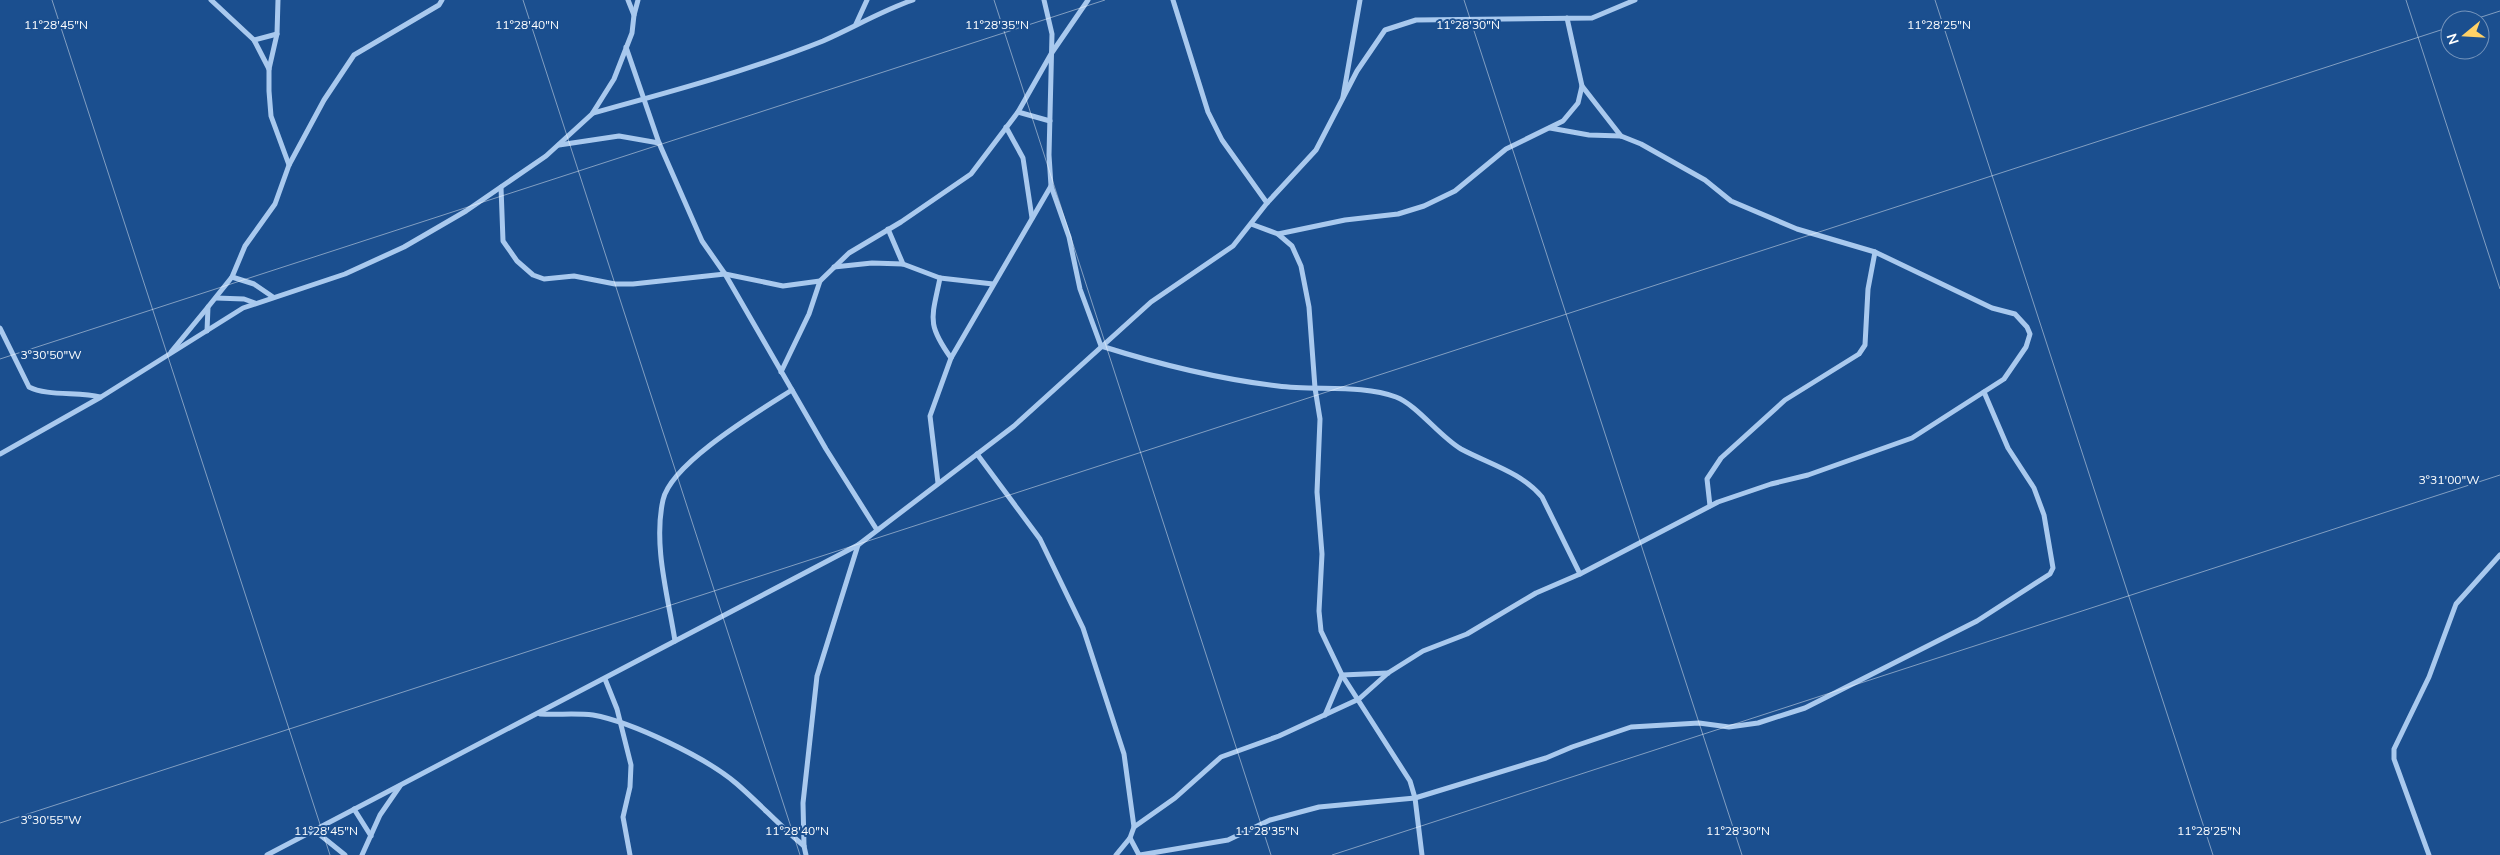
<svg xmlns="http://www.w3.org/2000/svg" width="2500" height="855" font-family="Mulish,sans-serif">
	<rect width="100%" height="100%" fill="#1b4f8f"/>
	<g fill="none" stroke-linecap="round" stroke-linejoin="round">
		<g stroke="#a9c9ee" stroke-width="5">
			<path d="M211 0 254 40 269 69"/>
			<path d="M278 0 277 34 269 69V91L271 116 289 165"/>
			<path d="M1044 0 1052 34 1049 155 1051 186 1069 237 1080 289 1101 346C1158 364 1218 379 1278 386 1315 391 1362 384 1396 397 1417 405 1439 436 1461 449 1489 464 1521 472 1542 497L1580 574"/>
			<path d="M1173 0 1208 112 1222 140 1267 203"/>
			<path d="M634 15 638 0"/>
			<path d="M856 24 867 0"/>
			<path d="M254 40 277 34"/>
			<path d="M626 47 659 143 702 241 725 274 826 449 877 530"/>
			<path d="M1582 86 1621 136"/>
			<path d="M1343 97 1360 0"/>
			<path d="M1018 112 1050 121"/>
			<path d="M593 113C670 92 748 71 823 41 853 28 881 11 913 0"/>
			<path d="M1006 127 1023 158 1032 218"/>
			<path d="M559 145 619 136 659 143"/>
			<path d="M501 187 503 241 517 261 533 275 544 279 574 276 615 284H633L725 274 783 286 820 281"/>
			<path d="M1251 224 1278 234 1292 246 1301 266 1309 307 1315 388 1320 419 1317 492 1322 554 1319 611 1321 631 1342 675 1410 781 1415 798 1422 855"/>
			<path d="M888 229 903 264"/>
			<path d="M1278 234 1345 220 1398 214 1424 206 1455 191 1506 149 1563 121 1578 103 1582 86 1567 18"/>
			<path d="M834 267 872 263 903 264 940 278 993 284"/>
			<path d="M232 277 254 284 273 297"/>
			<path d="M940 278C932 318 926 323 951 358"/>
			<path d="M216 298 244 299 255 303"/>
			<path d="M0 328 29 387C46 396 79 392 100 397"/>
			<path d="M207 331 208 307 232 277 245 246 275 204 289 165 324 100 354 55 439 5 442 0"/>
			<path d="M171 352 208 307"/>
			<path d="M781 372 809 314 820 281 849 253 901 222 971 174 1018 112 1051 54 1088 0"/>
			<path d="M0 454 101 397 243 308 345 274 404 247 466 211 546 156 592 114 614 79 632 33 634 15 628 0"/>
			<path d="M977 454 1040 539 1083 628 1124 754 1134 827 1130 838 1116 855"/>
			<path d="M938 483 930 416 951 358 1051 186"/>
			<path d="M1710 506 1707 479 1721 458 1785 400 1859 354 1865 345 1868 289 1875 252"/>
			<path d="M675 641C668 596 653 545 663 500 671 463 759 411 792 390"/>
			<path d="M605 679 617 709 631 765 630 787 623 817 630 855"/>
			<path d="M540 714C557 715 576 713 593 715 632 722 707 758 737 784 760 804 780 826 804 846"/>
			<path d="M1325 715 1342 675 1388 673"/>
			<path d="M354 809 371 836"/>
			<path d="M1134 827 1175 798 1221 757 1279 736 1359 699 1388 673 1423 651 1467 634 1536 593 1580 574 1718 502 1771 484 1808 475 1912 438 2004 379 2026 347 2030 334 2027 327 2015 314 1992 308 1875 252 1797 229 1731 201 1705 180 1641 144 1621 136 1589 135 1550 128"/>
			<path d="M314 830 345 855"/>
			<path d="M1130 838 1139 855"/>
			<path d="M267 855 858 545 1014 426 1151 302 1233 246 1267 203 1316 150 1357 71 1385 30 1416 20 1592 18 1635 0"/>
			<path d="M362 855 380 815 400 786"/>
			<path d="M806 855 804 846 803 803 817 676 858 545"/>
			<path d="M1140 855 1228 840 1270 820 1319 807 1415 798 1546 758 1572 747 1631 727 1699 723 1729 727 1758 723 1805 708 1977 621 2050 574 2053 568 2044 515 2034 488 2008 448 1984 392"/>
			<path d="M2429 855 2394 759V749L2429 677 2456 604 2500 555"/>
		</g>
	</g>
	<path fill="none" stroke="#fff" stroke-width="1" stroke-opacity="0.45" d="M52 0 330 855M523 0 800 855M994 0 1271 855M1464 0 1742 855M1935 0 2213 855M2406 0 2500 289M2472 20 2500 11M0 359 1105 0M0 823 2450 27M1332 855 2500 475"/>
	<g font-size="12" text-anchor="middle" fill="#fff" stroke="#1b4f8f" stroke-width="4" stroke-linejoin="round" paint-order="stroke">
		<text x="56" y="29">11°28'45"N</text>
		<text x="527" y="29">11°28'40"N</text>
		<text x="997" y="29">11°28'35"N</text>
		<text x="1468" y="29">11°28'30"N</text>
		<text x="1939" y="29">11°28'25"N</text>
		<text x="51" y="359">3°30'50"W</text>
		<text x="2449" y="484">3°31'00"W</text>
		<text x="51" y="824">3°30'55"W</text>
		<text x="326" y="835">11°28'45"N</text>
		<text x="797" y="835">11°28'40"N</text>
		<text x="1267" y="835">11°28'35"N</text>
		<text x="1738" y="835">11°28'30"N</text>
		<text x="2209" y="835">11°28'25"N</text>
	</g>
	<g transform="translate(2465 35) rotate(252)"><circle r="24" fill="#1b4f8f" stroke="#7695bc"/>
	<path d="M0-4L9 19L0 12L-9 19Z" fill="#ffd166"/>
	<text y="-8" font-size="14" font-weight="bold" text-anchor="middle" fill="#ffffff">N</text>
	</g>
</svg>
